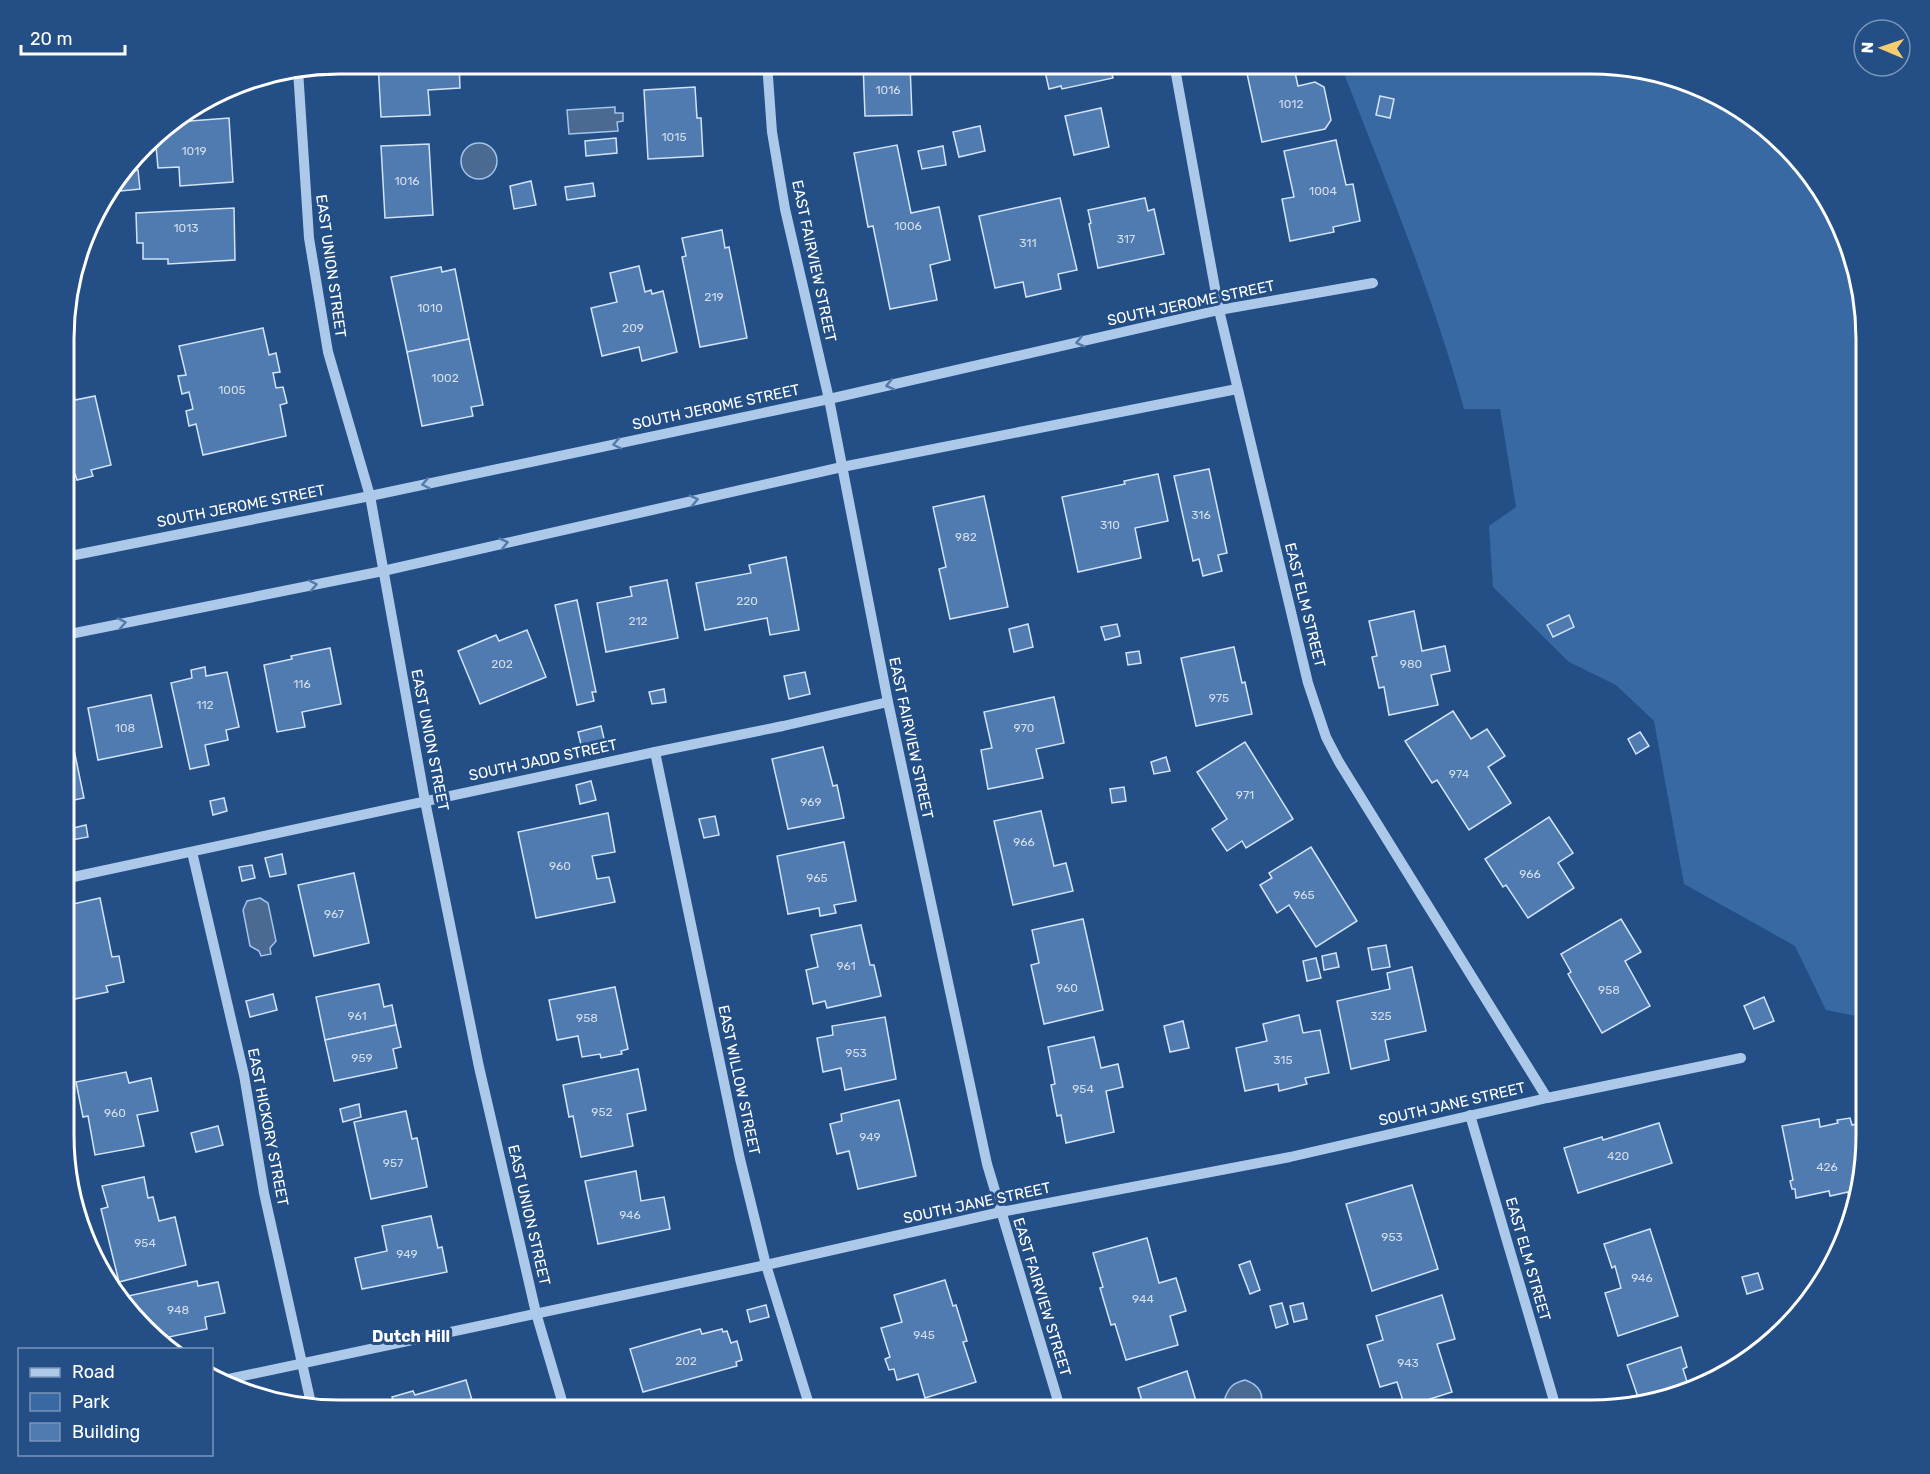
<svg xmlns="http://www.w3.org/2000/svg" width="1930" height="1474" font-family="Rubik,sans-serif">
	<rect width="100%" height="100%" fill="#234f86"/>
	<path fill="#3869a2" d="M1340 63 1609 64 1696 84 1773 131 1839 217 1867 339 1866 1018 1826 1010 1795 946 1684 884 1654 721 1616 685 1569 662 1493 587 1489 526 1516 507 1500 409H1464C1432 291 1384 177 1340 63Z"/>
	<g fill="#4b6a91" stroke="#a2c4ea" stroke-width="1.5">
		<path d="M615 107V113H623V121L617 122 618 131 569 134 567 110Z"/>
		<circle cx="479" cy="161" r="18"/>
		<path d="M260 898 268 903 276 941 270 948 271 954 261 956 259 951 250 946 243 910 247 901Z"/>
		<path d="M1245 1380C1260 1385 1265 1395 1260 1410L1230 1411 1225 1398C1229 1387 1233 1383 1245 1380Z"/>
	</g>
	<g fill="#507bb0" stroke="#d2e3f7" stroke-width="1.5">
		<path d="M378 63H459L460 88 428 90 430 115 381 117Z"/>
		<path d="M863 63H929L910 65 912 115 865 116Z"/>
		<path d="M1045 63H1109L1113 78 1062 89 1061 86 1049 89 1044 67H1045Z"/>
		<path d="M1270 63H1293L1298 86 1315 82 1324 87 1331 120 1325 129 1262 142 1246 69Z"/>
		<path d="M695 87 697 118H701L703 156 648 159 644 90Z"/>
		<path d="M1380 96 1394 99 1390 118 1376 115Z"/>
		<path d="M1101 108 1109 147 1074 155 1065 116Z"/>
		<path d="M229 118 233 182 180 186 179 167 158 168 155 134 173 133 172 128 177 127V122Z"/>
		<path d="M980 126 985 151 959 157 953 132Z"/>
		<path d="M616 138 617 153 586 156 585 141Z"/>
		<path d="M1336 140 1346 185 1353 184 1360 221 1333 227 1334 232 1290 241 1282 199 1294 197 1284 151Z"/>
		<path d="M429 144 433 215 385 218 381 146Z"/>
		<path d="M897 145 911 213 939 207 950 260 930 265 937 300 890 309 873 226 868 227 854 153Z"/>
		<path d="M943 146 946 165 922 169 918 151Z"/>
		<path d="M125 170H138L140 189 121 191 120 177Z"/>
		<path d="M531 181 536 205 514 209 510 186Z"/>
		<path d="M593 183 595 196 567 200 565 187Z"/>
		<path d="M1060 198 1077 270 1058 274 1061 289 1026 297 1023 282 995 288 979 216Z"/>
		<path d="M1145 198 1148 211 1154 209 1164 254 1098 268 1089 224 1091 223 1088 210Z"/>
		<path d="M234 208 235 260 168 264V259H143V243H137L136 213Z"/>
		<path d="M722 230 725 248 729 247 747 338 700 347 682 257 686 256 682 238Z"/>
		<path d="M639 266 645 292 651 290 652 294 663 291 677 352 642 361 639 347 602 356 591 308 617 302 610 273Z"/>
		<path d="M441 267 442 272 455 269 469 339 407 352 391 277Z"/>
		<path d="M263 328 269 355 276 353 280 372 273 373 276 388 283 387 287 403 280 405 286 436 203 455 196 424 189 426 186 411 193 409 189 392 182 394 178 376 186 375 179 346Z"/>
		<path d="M469 339 483 405 471 407 473 416 422 426 407 352Z"/>
		<path d="M74 394 75 400 95 396 111 465 91 470 93 476 77 480 75 474 65 476V396Z"/>
		<path d="M1209 469 1227 553 1218 555 1222 571 1203 576 1199 559 1193 561 1174 476Z"/>
		<path d="M1158 474 1168 521 1135 528 1141 558 1078 572 1062 497 1125 484 1124 481Z"/>
		<path d="M984 496 1008 607 950 619 939 569 946 567 933 507Z"/>
		<path d="M786 557 799 630 770 635 767 618 705 630 696 583 751 573 749 565Z"/>
		<path d="M667 580 678 638 606 652 597 603 632 596 630 587Z"/>
		<path d="M577 600 596 692H592L594 701 577 705 555 605Z"/>
		<path d="M1414 611 1422 651 1445 646 1450 671 1431 675 1438 705 1389 715 1384 687 1379 688 1372 657 1377 656 1369 621Z"/>
		<path d="M1569 615 1574 627 1553 637 1547 625Z"/>
		<path d="M1028 624 1033 647 1014 652 1009 629Z"/>
		<path d="M1117 624 1120 636 1105 640 1101 627Z"/>
		<path d="M527 630 546 677 480 704 458 651 496 635 499 641Z"/>
		<path d="M1234 647 1242 683 1245 682 1252 714 1196 726 1181 658Z"/>
		<path d="M330 648 341 704 302 712 305 727 277 732 264 665 292 659 291 656Z"/>
		<path d="M1139 651 1141 663 1128 665 1126 653Z"/>
		<path d="M205 667 206 676 227 672 239 727 226 730 228 740 205 745 209 765 190 769 171 683 192 678 191 670Z"/>
		<path d="M805 672 810 694 789 699 784 676Z"/>
		<path d="M664 689 666 702 652 704 649 692Z"/>
		<path d="M151 695 162 747 98 760 88 708Z"/>
		<path d="M1054 697 1064 743 1036 749 1043 778 988 789 981 750 992 748 984 712Z"/>
		<path d="M1453 711 1471 739 1487 729 1505 756 1488 767 1511 803 1469 830 1437 780 1432 783 1405 741Z"/>
		<path d="M65 716H67L84 798 64 802Z"/>
		<path d="M601 726 605 743 582 749 578 732Z"/>
		<path d="M1640 732 1649 746 1636 754 1628 739Z"/>
		<path d="M1245 742 1293 819 1246 848 1242 841 1227 851 1212 829 1227 819 1197 772Z"/>
		<path d="M823 747 833 786 837 785 844 818 788 829 772 759Z"/>
		<path d="M1166 757 1170 771 1154 774 1151 762Z"/>
		<path d="M591 781 596 800 580 804 576 785Z"/>
		<path d="M1124 787 1126 801 1112 803 1110 789Z"/>
		<path d="M224 798 227 811 213 815 210 801Z"/>
		<path d="M1041 811 1054 866 1066 863 1073 891 1013 905 994 821Z"/>
		<path d="M608 813 615 852 592 856 597 879 609 877 615 902 536 918 518 832Z"/>
		<path d="M715 816 719 835 704 838 699 819Z"/>
		<path d="M1549 817 1573 853 1558 863 1574 888 1528 918 1506 885 1503 887 1485 859Z"/>
		<path d="M86 825 88 837 72 840 69 829Z"/>
		<path d="M844 842 856 901 834 905 836 913 820 916 819 908 788 914 777 856Z"/>
		<path d="M1311 847 1357 921 1316 947 1289 905 1277 913 1260 885 1272 878 1269 873Z"/>
		<path d="M282 854 286 874 270 877 265 858Z"/>
		<path d="M252 865 255 878 242 881 239 867Z"/>
		<path d="M354 873 369 943 314 956 298 885Z"/>
		<path d="M100 898 112 957 119 956 124 982 106 986 108 992 70 1000 64 970V966H66L64 955V906Z"/>
		<path d="M1083 919 1103 1010 1044 1024 1031 965 1039 963 1032 930Z"/>
		<path d="M1621 919 1641 952 1625 961 1650 1006 1602 1033 1568 974 1571 972 1561 954Z"/>
		<path d="M861 925 870 965H874L881 996 827 1008 825 1001 813 1004 806 970 818 967 811 935Z"/>
		<path d="M1386 945 1390 967 1372 970 1368 948Z"/>
		<path d="M1336 953 1339 967 1324 970 1322 956Z"/>
		<path d="M1316 958 1321 978 1307 981 1303 961Z"/>
		<path d="M1412 967 1426 1031 1385 1040 1389 1060 1351 1069 1337 1001 1390 989 1387 973Z"/>
		<path d="M379 984 384 1007 392 1005 396 1025 325 1040 316 997Z"/>
		<path d="M615 987 628 1049 621 1051 622 1054 601 1058 600 1054 582 1057 578 1036 557 1040 549 1000Z"/>
		<path d="M273 994 277 1010 250 1017 246 1001Z"/>
		<path d="M1764 997 1774 1021 1754 1029 1744 1006Z"/>
		<path d="M1299 1015 1303 1033 1320 1030 1329 1073 1305 1078 1307 1084 1279 1091 1278 1084 1245 1091 1236 1048 1267 1041 1263 1024Z"/>
		<path d="M885 1017 896 1079 845 1090 841 1068 823 1072 817 1038 833 1035 832 1026Z"/>
		<path d="M1183 1021 1189 1048 1170 1052 1164 1026Z"/>
		<path d="M396 1025 401 1047 393 1049 397 1068 334 1081 325 1040Z"/>
		<path d="M1094 1037 1101 1068 1118 1064 1123 1087 1106 1091 1114 1132 1066 1143 1061 1115 1057 1116 1051 1085 1055 1084 1048 1047Z"/>
		<path d="M638 1069 646 1110 627 1114 633 1146 581 1157 573 1116 569 1117 563 1085Z"/>
		<path d="M126 1072 129 1083 151 1078 158 1111 137 1115 144 1146 95 1155 88 1116 83 1117 76 1082Z"/>
		<path d="M899 1100 916 1176 858 1189 849 1151 837 1154 830 1124 842 1121 841 1114Z"/>
		<path d="M359 1104 361 1117 343 1122 340 1109Z"/>
		<path d="M406 1111 412 1139 417 1138 427 1187 371 1199 354 1122Z"/>
		<path d="M1850 1118 1852 1125 1866 1122V1153L1854 1208 1851 1209 1848 1192 1830 1196 1829 1191 1796 1198 1795 1189H1792L1790 1181 1793 1180 1782 1126 1819 1119 1820 1127 1838 1123 1837 1120Z"/>
		<path d="M1659 1123 1672 1163 1578 1193 1564 1148 1602 1137 1603 1140Z"/>
		<path d="M218 1126 223 1145 196 1152 191 1133Z"/>
		<path d="M636 1171 641 1201 664 1197 670 1229 598 1244 585 1181Z"/>
		<path d="M144 1177 148 1198 153 1197 159 1221 175 1217 186 1265 119 1282 101 1209 108 1207 102 1186Z"/>
		<path d="M1412 1185 1438 1269 1372 1291 1346 1204Z"/>
		<path d="M431 1216 438 1248 442 1247 447 1272 362 1289 355 1258 387 1251 382 1226Z"/>
		<path d="M1650 1229 1678 1316 1618 1336 1605 1293 1621 1288 1615 1266 1612 1268 1604 1244Z"/>
		<path d="M1147 1238 1159 1283 1176 1278 1186 1311 1170 1316 1178 1345 1126 1360 1115 1324 1111 1325 1100 1288 1103 1287 1093 1253Z"/>
		<path d="M1250 1261 1260 1290 1250 1294 1239 1265Z"/>
		<path d="M1758 1273 1763 1289 1747 1294 1742 1277Z"/>
		<path d="M945 1280 953 1306 956 1305 967 1341 963 1342 976 1382 925 1398 918 1374 897 1380 894 1369 889 1370 885 1359 890 1357 881 1328 902 1322 894 1295Z"/>
		<path d="M197 1281 198 1286 218 1282 225 1313 205 1317 207 1329 155 1340 130 1308 128 1296Z"/>
		<path d="M1442 1295 1455 1339 1437 1344 1452 1392 1405 1407 1397 1382 1380 1387 1367 1345 1383 1340 1376 1316Z"/>
		<path d="M1282 1303 1288 1324 1276 1328 1270 1306Z"/>
		<path d="M1303 1303 1307 1319 1294 1322 1290 1306Z"/>
		<path d="M766 1305 769 1317 750 1322 747 1310Z"/>
		<path d="M700 1329 702 1334 722 1329 723 1332 727 1331 731 1343 737 1341 742 1360 736 1362 737 1366 643 1392 630 1349Z"/>
		<path d="M1681 1347 1687 1367 1683 1369 1689 1388 1639 1400 1627 1365Z"/>
		<path d="M1187 1371 1199 1411H1145L1138 1388Z"/>
		<path d="M466 1380 475 1410H396L392 1397 413 1391 415 1395Z"/>
	</g>
	<g fill="none" stroke-linecap="round" stroke-linejoin="round">
		<g stroke="#adc9e9" stroke-width="10">
			<path d="M767 63 772 132 785 209 829 399 888 702 987 1164 1061 1411"/>
			<path d="M1174 63 1219 310 1308 683 1326 737 1339 762 1547 1098"/>
			<path d="M298 70 309 238 328 352 370 496 425 801 479 1067 536 1313 565 1411"/>
			<path d="M65 557 370 496 829 399 1219 310 1373 283"/>
			<path d="M65 635 383 571 842 467 1237 389"/>
			<path d="M655 752 740 1159 766 1265 811 1411"/>
			<path d="M192 852 244 1075 264 1193 312 1408"/>
			<path d="M64 879 655 752 783 726 888 702"/>
			<path d="M1470 1115 1557 1411"/>
			<path d="M219 1381 766 1265 1001 1212 1290 1157 1547 1098 1741 1058"/>
		</g>
	</g>
	<defs><path id="oneway-chevron" d="M-2-3.5L2.5 0L-2 3.5" fill="none" stroke-width="1.6" stroke-linecap="round" stroke-linejoin="round" transform="scale(1.5)"/></defs>
	<g stroke="#537aa9">
		<use href="#oneway-chevron" transform="translate(1080 342) rotate(167)"/>
		<use href="#oneway-chevron" transform="translate(890 385) rotate(167)"/>
		<use href="#oneway-chevron" transform="translate(617 444) rotate(168)"/>
		<use href="#oneway-chevron" transform="translate(426 484) rotate(168)"/>
		<use href="#oneway-chevron" transform="translate(694 500) rotate(-13)"/>
		<use href="#oneway-chevron" transform="translate(504 543) rotate(-13)"/>
		<use href="#oneway-chevron" transform="translate(313 585) rotate(-11)"/>
		<use href="#oneway-chevron" transform="translate(122 623) rotate(-11)"/>
	</g>
	<g text-anchor="middle" dominant-baseline="central" stroke-width="6" stroke-linejoin="round" paint-order="stroke">
		<g font-size="12" fill="#d3deeb">
			<text x="888" y="90">1016</text>
			<text x="1291" y="104">1012</text>
			<text x="674" y="137">1015</text>
			<text x="194" y="151">1019</text>
			<text x="407" y="181">1016</text>
			<text x="1323" y="191">1004</text>
			<text x="908" y="226">1006</text>
			<text x="186" y="228">1013</text>
			<text x="1126" y="239">317</text>
			<text x="1028" y="243">311</text>
			<text x="714" y="297">219</text>
			<text x="430" y="308">1010</text>
			<text x="633" y="328">209</text>
			<text x="445" y="378">1002</text>
			<text x="232" y="390">1005</text>
			<text x="1201" y="515">316</text>
			<text x="1110" y="525">310</text>
			<text x="966" y="537">982</text>
			<text x="747" y="601">220</text>
			<text x="638" y="621">212</text>
			<text x="502" y="664">202</text>
			<text x="1411" y="664">980</text>
			<text x="302" y="684">116</text>
			<text x="1219" y="698">975</text>
			<text x="205" y="705">112</text>
			<text x="125" y="728">108</text>
			<text x="1024" y="728">970</text>
			<text x="1459" y="774">974</text>
			<text x="1245" y="795">971</text>
			<text x="811" y="802">969</text>
			<text x="1024" y="842">966</text>
			<text x="560" y="866">960</text>
			<text x="1530" y="874">966</text>
			<text x="817" y="878">965</text>
			<text x="1304" y="895">965</text>
			<text x="334" y="914">967</text>
			<text x="846" y="966">961</text>
			<text x="1067" y="988">960</text>
			<text x="1609" y="990">958</text>
			<text x="357" y="1016">961</text>
			<text x="1381" y="1016">325</text>
			<text x="587" y="1018">958</text>
			<text x="856" y="1053">953</text>
			<text x="362" y="1058">959</text>
			<text x="1283" y="1060">315</text>
			<text x="1083" y="1089">954</text>
			<text x="602" y="1112">952</text>
			<text x="115" y="1113">960</text>
			<text x="870" y="1137">949</text>
			<text x="1618" y="1156">420</text>
			<text x="393" y="1163">957</text>
			<text x="1827" y="1167">426</text>
			<text x="630" y="1215">946</text>
			<text x="1392" y="1237">953</text>
			<text x="145" y="1243">954</text>
			<text x="407" y="1254">949</text>
			<text x="1642" y="1278">946</text>
			<text x="1143" y="1299">944</text>
			<text x="178" y="1310">948</text>
			<text x="924" y="1335">945</text>
			<text x="686" y="1361">202</text>
			<text x="1408" y="1363">943</text>
		</g>
		<g font-size="15" fill="#fff" stroke="#234f86">
			<text transform="translate(814 261) rotate(78)">EAST FAIRVIEW STREET</text>
			<text transform="translate(331 266) rotate(82)">EAST UNION STREET</text>
			<text transform="translate(1191 303) rotate(-12)">SOUTH JEROME STREET</text>
			<text transform="translate(716 407) rotate(-12)">SOUTH JEROME STREET</text>
			<text transform="translate(241 506) rotate(-11)">SOUTH JEROME STREET</text>
			<text transform="translate(1305 605) rotate(76)">EAST ELM STREET</text>
			<text transform="translate(911 738) rotate(78)">EAST FAIRVIEW STREET</text>
			<text transform="translate(430 740) rotate(79)">EAST UNION STREET</text>
			<text transform="translate(543 760) rotate(-12)">SOUTH JADD STREET</text>
			<text transform="translate(739 1080) rotate(78)">EAST WILLOW STREET</text>
			<text transform="translate(1452 1104) rotate(-13)">SOUTH JANE STREET</text>
			<text transform="translate(268 1127) rotate(79)">EAST HICKORY STREET</text>
			<text transform="translate(977 1203) rotate(-12)">SOUTH JANE STREET</text>
			<text transform="translate(529 1215) rotate(77)">EAST UNION STREET</text>
			<text transform="translate(1528 1259) rotate(74)">EAST ELM STREET</text>
			<text transform="translate(1042 1297) rotate(73)">EAST FAIRVIEW STREET</text>
		</g>
		<g font-size="16" font-weight="bold" fill="#fff" stroke="#234f86">
			<text x="411" y="1336">Dutch Hill</text>
		</g>
	</g>
	<path d="M0 0H1930V1474H0ZM339 74H1591A265 265 0 0 1 1856 339V1135A265 265 0 0 1 1591 1400H339A265 265 0 0 1 74 1135V339A265 265 0 0 1 339 74Z" fill="#234f86" fill-rule="evenodd"/>
	<path fill="none" stroke="#fff" stroke-width="3" d="M339 74H1591A265 265 0 0 1 1856 339V1135A265 265 0 0 1 1591 1400H339A265 265 0 0 1 74 1135V339A265 265 0 0 1 339 74Z"/>
	<rect x="18" y="1348" width="195" height="108" fill="#234f86" stroke="#7b95b6" stroke-width="1.5"/>
	<rect x="30" y="1368" width="30" height="9" fill="#adc9e9" stroke="#7b95b6" stroke-width="1.5"/>
	<text x="72" y="1378" font-size="18" fill="#ffffff">Road</text>
	<rect x="30" y="1393" width="30" height="18" fill="#3869a2" stroke="#7b95b6" stroke-width="1.5"/>
	<text x="72" y="1408" font-size="18" fill="#ffffff">Park</text>
	<rect x="30" y="1423" width="30" height="18" fill="#507bb0" stroke="#7b95b6" stroke-width="1.5"/>
	<text x="72" y="1438" font-size="18" fill="#ffffff">Building</text>
	<g transform="translate(1882 48) rotate(272)"><circle r="28" fill="#234f86" stroke="#7b95b6" stroke-width="1.5"/>
	<path d="M0-4.5L10 22L0 15L-10 22Z" fill="#f4cd71"/>
	<text y="-9" font-size="16" font-weight="bold" text-anchor="middle" fill="#ffffff">N</text>
	</g>
	<path d="M21 45v9h104v-9" fill="none" stroke="#ffffff" stroke-width="3"/>
	<text x="30" y="45" font-size="18" fill="#ffffff" stroke="#234f86" stroke-width="4.5" paint-order="stroke">20 m</text>
</svg>
